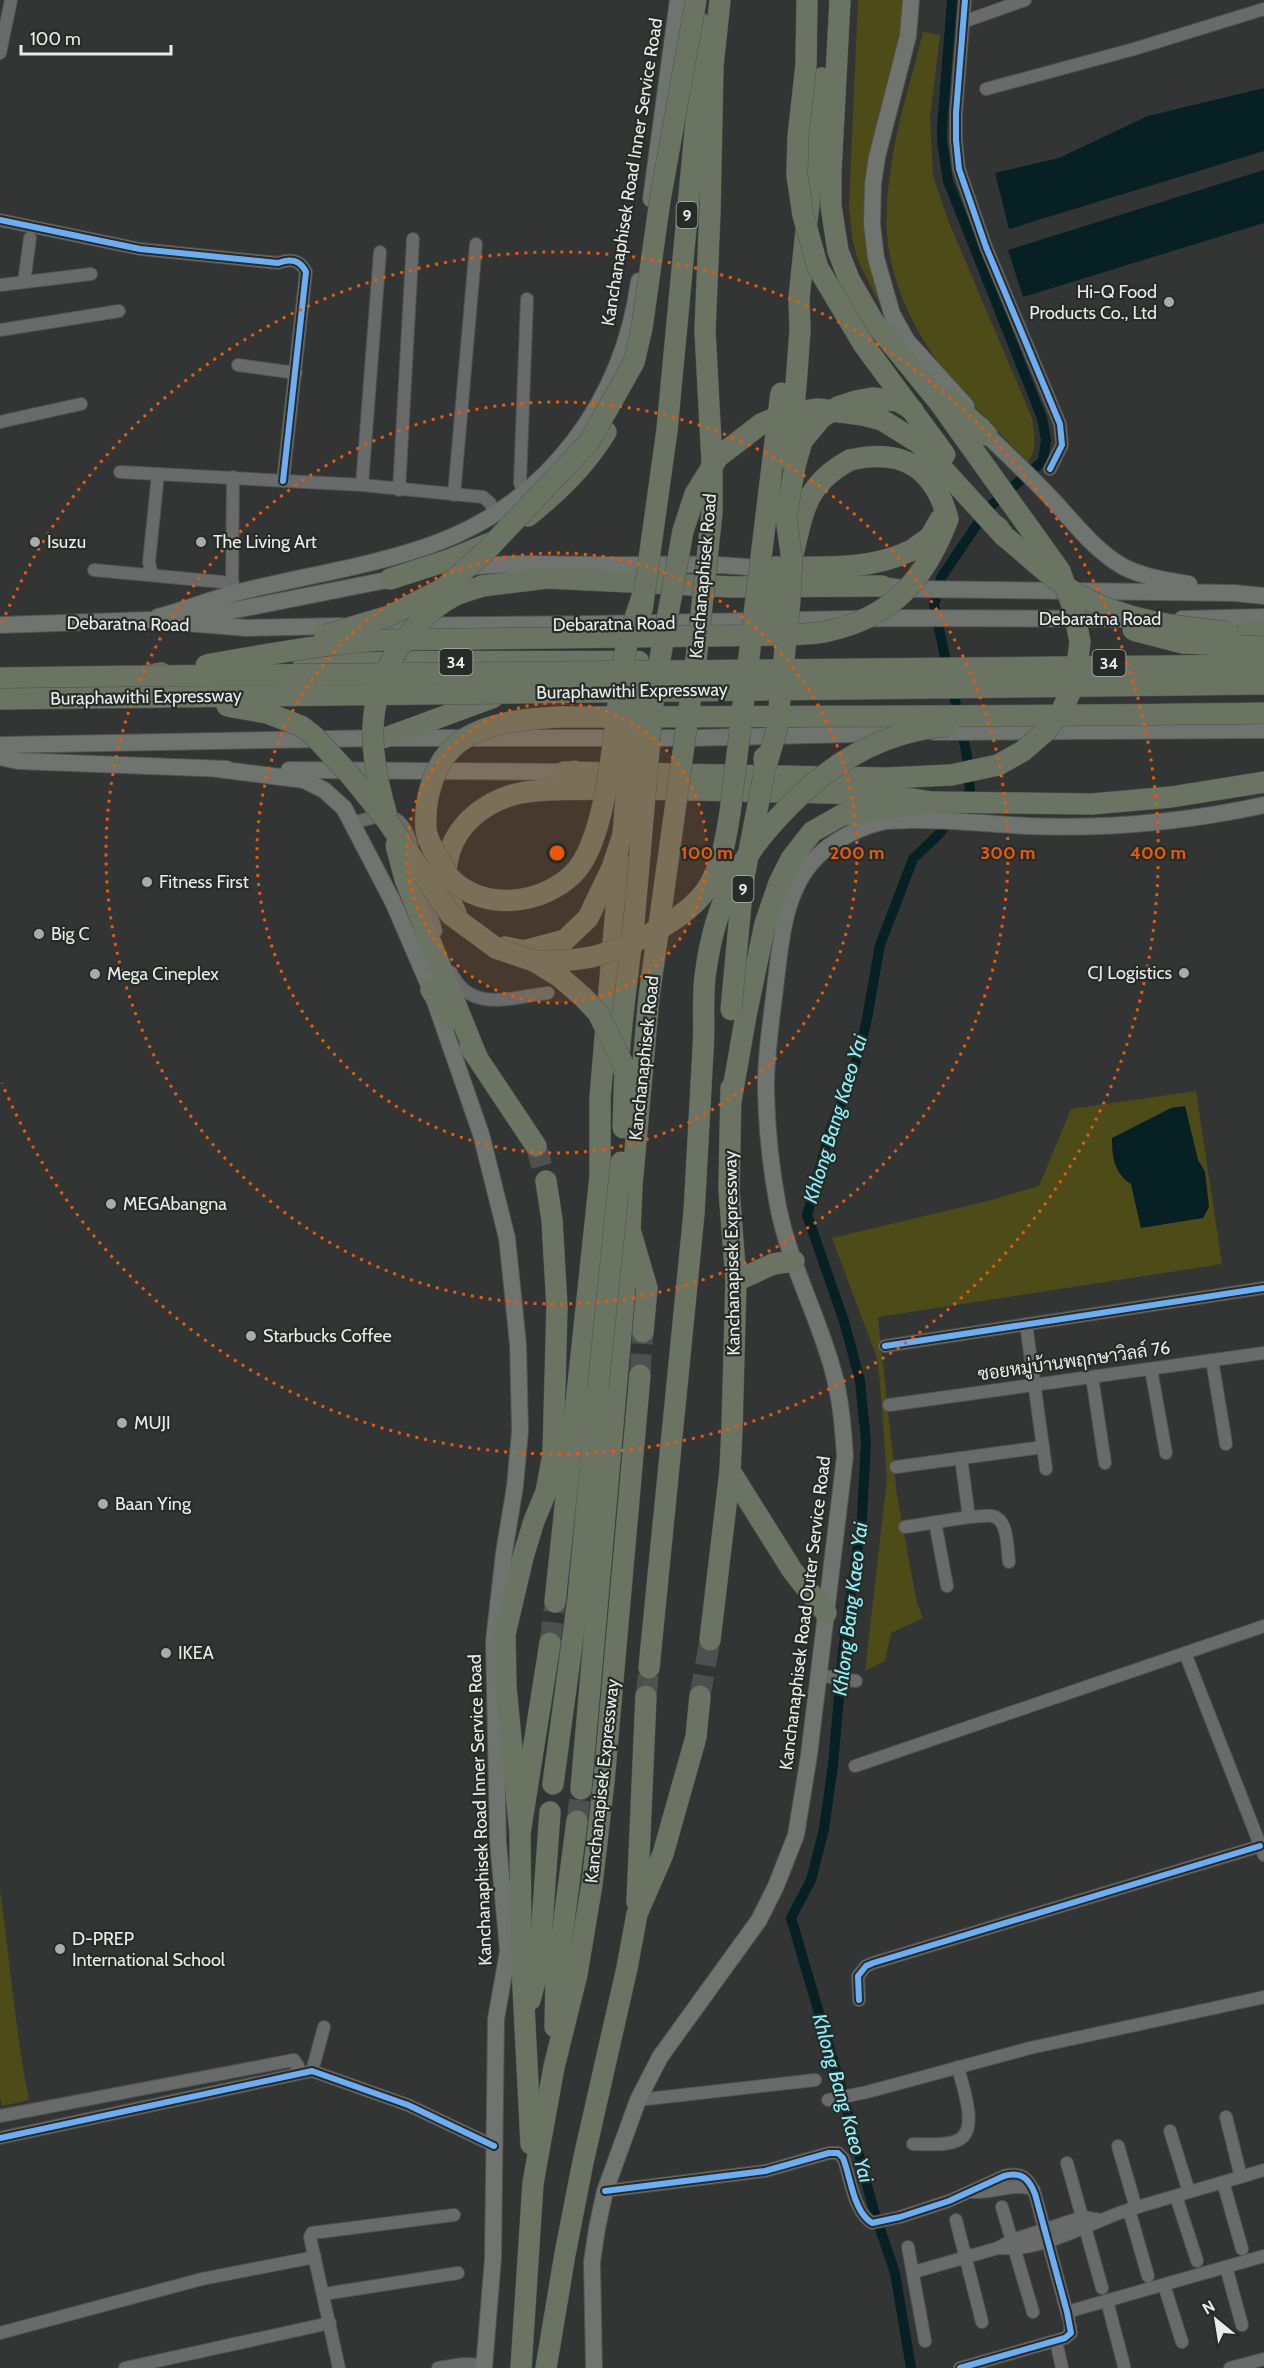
<svg xmlns="http://www.w3.org/2000/svg" width="1264" height="2368" font-family="Cabin,Sarabun,sans-serif">
	<rect width="100%" height="100%" fill="#333534"/>
	<g fill="#4d4c18" fill-rule="evenodd">
		<path d="M858 0H914L883 153 877 244 886 311 881 307 858 260 852 238 849 206Z"/>
		<path d="M923 32 940 35 930 117 933 176 948 220 1032 418C1034 434 1038 448 1028 462 966 400 899 333 888 243 884 216 888 187 892 161 898 119 913 74 923 32Z"/>
		<path d="M1196 1091 1222 1264 878 1317 897 1496 917 1603 923 1618 891 1633 885 1661 865 1671 887 1479 880 1382 877 1358 832 1238 988 1201 1039 1186 1071 1109ZM1185 1106 1198 1160 1205 1172 1141 1228 1131 1184Z"/>
		<path d="M0 1890C10 1960 15 2031 29 2100L2 2106 0 2097Z"/>
	</g>
	<g fill="#062023">
		<path d="M1264 88V151L1009 229 995 173 1059 158 1148 116Z"/>
		<path d="M1264 170V223L1023 297 1008 250Z"/>
		<path d="M1185 1106 1198 1160 1205 1172 1209 1207 1203 1218 1141 1228 1131 1184C1114 1173 1112 1157 1112 1138L1171 1108Z"/>
	</g>
	<g fill="none" stroke-linecap="round" stroke-linejoin="round">
		<g stroke="#062023" stroke-width="10">
			<path d="M948 671 934 605 941 578 988 508 1043 461 1046 440 1042 418 948 181 942 141V128L952 0"/>
			<path d="M952 686 967 756 970 790 962 802"/>
			<path d="M911 2368 895 2273 874 2211 840 2084 791 1918 811 1880 824 1829 833 1765 843 1652 862 1517 866 1441 860 1381 844 1321 807 1215 830 1131 853 1072 866 1024 880 945 913 859 939 834 951 817"/>
		</g>
		<g stroke="#4e504f" stroke-width="21" stroke-dasharray="21 10" stroke-linecap="butt">
			<path d="M536 1146 546 1181"/>
			<path d="M640 1375 643 1332"/>
			<path d="M550 1643 555 1602"/>
			<path d="M646 1696 649 1668"/>
			<path d="M700 1696 710 1640"/>
			<path d="M577 1821 581 1789"/>
		</g>
		<defs>
			<g id="minor">
				<path d="M965 0 956 113V140L959 169 986 247 1060 424 1062 445 1050 469"/>
				<path d="M963 22 1025 0"/>
				<path d="M0 53 11 0"/>
				<path d="M986 89 1134 49 1264 9"/>
				<path d="M0 220 140 249 278 263C291 258 300 260 306 272L283 481"/>
				<path d="M24 282 30 238"/>
				<path d="M0 285 91 274"/>
				<path d="M0 330 119 311"/>
				<path d="M238 365 296 373"/>
				<path d="M0 422 81 404"/>
				<path d="M120 472 362 485 483 497 490 503 496 515"/>
				<path d="M362 485 380 252"/>
				<path d="M399 490 413 239"/>
				<path d="M525 494 520 483 527 299"/>
				<path d="M454 495 476 244"/>
				<path d="M94 570 233 583"/>
				<path d="M152 575 149 562 158 474"/>
				<path d="M232 590 233 477"/>
				<path d="M352 823C386 814 401 808 412 847"/>
				<path d="M423 884 436 931"/>
				<path d="M451 972C470 1014 512 997 548 993"/>
				<path d="M1026 1324 1046 1469"/>
				<path d="M885 1346 1264 1288"/>
				<path d="M1212 1360 1226 1444"/>
				<path d="M1151 1369 1166 1453"/>
				<path d="M1092 1377 1105 1463"/>
				<path d="M889 1405 1264 1353"/>
				<path d="M961 1458 969 1517C976 1517 985 1515 992 1516 1009 1519 1007 1550 1009 1562"/>
				<path d="M896 1467 1043 1447"/>
				<path d="M935 1522 947 1586"/>
				<path d="M905 1527 969 1517"/>
				<path d="M1185 1653 1264 1855"/>
				<path d="M818 1675 856 1681"/>
				<path d="M855 1766 1264 1626"/>
				<path d="M859 2000 858 1976 866 1966 873 1963 1260 1846"/>
				<path d="M312 2071 324 2027"/>
				<path d="M638 2100 815 2080"/>
				<path d="M828 2100 867 2092 1030 2048 1264 1997"/>
				<path d="M0 2116 294 2060 298 2066 296 2074"/>
				<path d="M1226 2117 1241 2177"/>
				<path d="M1170 2131 1189 2192"/>
				<path d="M0 2138 312 2071 408 2105 494 2146"/>
				<path d="M913 2144C926 2144 944 2146 956 2141 981 2133 962 2086 958 2067"/>
				<path d="M1118 2146 1136 2208"/>
				<path d="M1067 2163 1102 2288"/>
				<path d="M1223 2182 1242 2249"/>
				<path d="M605 2191 765 2171 829 2153H838L843 2158C851 2178 853 2211 872 2223L900 2217 949 2201 1004 2176C1022 2171 1029 2179 1035 2194L1069 2320"/>
				<path d="M973 2192C993 2193 1017 2182 1034 2190"/>
				<path d="M1176 2196 1197 2261"/>
				<path d="M1002 2207 1033 2312"/>
				<path d="M1129 2210 1148 2276"/>
				<path d="M956 2220 982 2322"/>
				<path d="M908 2247 925 2341"/>
				<path d="M998 2248C1045 2252 1085 2224 1128 2210 1173 2196 1219 2184 1264 2170"/>
				<path d="M1226 2267 1242 2325"/>
				<path d="M914 2272 998 2248 1012 2240 1083 2217 1100 2220"/>
				<path d="M1164 2285 1182 2342"/>
				<path d="M324 2294 458 2273"/>
				<path d="M1107 2301 1124 2366"/>
				<path d="M1067 2312 1264 2256"/>
				<path d="M0 2333 202 2279 315 2257"/>
				<path d="M1056 2341 1062 2368"/>
				<path d="M125 2368 330 2323"/>
				<path d="M339 2368 310 2237 312 2233 454 2215"/>
				<path d="M438 2368 463 2364 484 2365"/>
				<path d="M960 2368 1065 2338 1071 2333 1070 2326"/>
				<path d="M1230 2368 1264 2359"/>
			</g>
			<g id="secondary">
				<path d="M911 0 908 36 877 157 873 184 872 224 876 258 892 314 907 341 966 406"/>
				<path d="M651 199 678 0"/>
				<path d="M982 426 987 435C1008 455 1029 475 1049 496 1072 520 1093 549 1122 566 1142 577 1167 580 1189 584"/>
				<path d="M463 568C513 561 564 565 614 565 665 565 719 562 770 570"/>
				<path d="M869 584 913 589 1234 593 1264 596"/>
				<path d="M158 617C183 610 207 601 232 594 300 576 373 567 439 542 551 499 623 399 639 281"/>
				<path d="M195 618 402 577"/>
				<path d="M1182 619 1264 617"/>
				<path d="M0 625 149 620 247 628 341 626"/>
				<path d="M372 626 593 624 898 618 1130 619"/>
				<path d="M934 732 1264 730"/>
				<path d="M0 745 384 738H692L896 733"/>
				<path d="M0 757 18 761 227 769"/>
				<path d="M217 769 304 780 324 790 344 808 393 902 431 990 481 1134 507 1238 518 1344 520 1431 515 1486 504 1553 494 1641 498 1842 508 1951 496 2019 493 2258 484 2368"/>
				<path d="M289 770 564 772 575 769"/>
				<path d="M594 2368 592 2262 597 2228 605 2191 638 2100 660 2057 759 1920 776 1886 796 1835 809 1755 845 1456C843 1428 841 1399 833 1371 818 1315 789 1263 778 1206 771 1169 767 1131 766 1093 765 1056 772 1017 776 980 781 942 783 904 805 871 821 847 853 829 881 822 889 820 899 821 908 820 948 819 987 824 1027 826 1106 829 1186 822 1264 805"/>
			</g>
			<g id="trunk">
				<path d="M303 664 413 661H639"/>
				<path d="M384 738 493 698"/>
			</g>
			<g id="motorway">
				<path d="M840 0 831 171V206L838 251 849 279 873 321 939 402 989 472"/>
				<path d="M710 211 713 66 720 0"/>
				<path d="M796 385 800 330 799 298 822 78"/>
				<path d="M951 401 987 435"/>
				<path d="M667 430 698 100V21"/>
				<path d="M528 516C559 491 585 466 606 432"/>
				<path d="M792 558C804 511 804 485 850 460"/>
				<path d="M775 567C821 567 870 571 912 550"/>
				<path d="M390 579 449 560 493 542"/>
				<path d="M482 586 547 578 733 587 882 586"/>
				<path d="M1247 632H1264"/>
				<path d="M0 678 145 676 161 673"/>
				<path d="M564 772 887 778 951 775"/>
				<path d="M405 879 477 1057"/>
				<path d="M457 916C430 863 456 813 512 795 538 787 588 790 617 789 671 789 726 791 781 792 831 793 881 793 931 802"/>
				<path d="M505 947 524 951 565 940 588 918 612 868 623 835"/>
				<path d="M431 990 451 1019"/>
				<path d="M470 1047 536 1146"/>
				<path d="M618 1064 623 1013"/>
				<path d="M731 1101 746 1015 765 924 779 883 791 859 812 832 842 815 931 802 1092 804 1171 797 1264 782"/>
				<path d="M632 1185 630 1230 647 1288 643 1332"/>
				<path d="M736 1281 773 1264 794 1261"/>
				<path d="M730 1471 792 1570 826 1613"/>
				<path d="M555 1602 600 1177V1098L620 862"/>
				<path d="M710 1640 730 1471 732 1428 736 1281 729 1189 731 1088"/>
				<path d="M649 1668 694 1213"/>
				<path d="M553 1784 578 1599 598 1388"/>
				<path d="M581 1789 630 1230"/>
				<path d="M520 1833 506 1687 505 1634 523 1557 534 1521 546 1492 553 1455 557 1307 552 1220 546 1181"/>
				<path d="M637 1902 646 1696"/>
				<path d="M530 2000 539 1966 550 1812"/>
				<path d="M555 2027 556 1982 577 1821"/>
				<path d="M531 2144 521 1947 520 1833 550 1643"/>
				<path d="M521 2368 533 2183 554 2067 577 1974 592 1884 604 1781 640 1375"/>
				<path d="M546 2368 565 2254 583 2162 627 1968 637 1914 663 1854 696 1737 700 1696"/>
			</g>
		</defs>
		<use href="#minor" stroke="#505251" stroke-width="14"/>
		<use href="#secondary" stroke="#505251" stroke-width="18"/>
		<use href="#trunk" stroke="#505251" stroke-width="21"/>
		<use href="#motorway" stroke="#505251" stroke-width="22"/>
		<use href="#minor" stroke="#696b6a" stroke-width="12"/>
		<use href="#secondary" stroke="#70746e" stroke-width="16"/>
		<use href="#trunk" stroke="#6c7466" stroke-width="20"/>
		<use href="#motorway" stroke="#6b7462" stroke-width="21"/>
		<defs>
			<g id="motorway-bridge">
				<path d="M807 0 806 65 798 137 797 175 803 215 818 268 864 345 945 455"/>
				<path d="M789 460 796 385"/>
				<path d="M997 526 1004 536C1029 556 1053 581 1081 596 1126 621 1178 627 1228 632"/>
				<path d="M912 550 930 537 941 518"/>
				<path d="M642 597C636 615 629 634 625 653 615 707 611 835 574 873 542 905 484 912 450 878 446 874 444 867 441 863 435 853 427 840 426 829 424 798 434 759 462 740 490 722 525 719 558 717 793 716 1029 717 1264 713"/>
				<path d="M642 610 667 430"/>
				<path d="M1133 630 1183 643 1264 647"/>
				<path d="M772 633 778 568"/>
				<path d="M325 635 389 616 444 588 486 551 589 442 634 362 642 328 660 200 696 0"/>
				<path d="M206 665C265 655 322 644 382 640L790 635C802 634 816 634 828 631 893 617 925 579 948 519 934 467 902 448 850 460"/>
				<path d="M145 676 1264 665"/>
				<path d="M0 699 1264 684"/>
				<path d="M227 706 267 713 301 726 315 737 350 775 388 822 451 915 496 948 534 961 560 977 583 997 598 1013 625 1068 623 1128"/>
				<path d="M765 769 777 729 790 599 792 560 786 517 795 466 802 441 821 418 838 407 856 401 872 398 898 401 913 410"/>
				<path d="M951 775 998 765 1023 751 1047 730 1062 710 1075 682 1080 642 1074 611 1060 571 989 472"/>
				<path d="M386 812C369 754 364 700 399 648 413 627 430 609 452 597 461 592 472 590 482 586"/>
				<path d="M623 835 634 704"/>
				<path d="M396 845 405 879"/>
				<path d="M534 961C555 961 578 961 599 955 634 945 696 915 712 880 723 859 726 836 730 813L781 393"/>
				<path d="M731 1010 743 882 765 769 764 757"/>
				<path d="M623 1013 634 921 654 692 683 531 695 494 718 457 761 424 785 414 818 409 863 415 882 420 919 443 1004 536"/>
				<path d="M632 1185 649 997 697 652 712 512V462L705 331 710 211"/>
				<path d="M694 1213C697 1159 700 1104 703 1050 705 1026 702 1001 705 977 715 894 746 845 806 790 847 753 893 730 948 726"/>
				<path d="M598 1388 621 1162"/>
			</g>
		</defs>
		<use href="#motorway-bridge" stroke="#505251" stroke-width="22" stroke-linecap="butt"/>
		<use href="#motorway-bridge" stroke="#6b7462" stroke-width="21"/>
		<defs>
			<g id="cycleway">
				<path d="M965 0 956 113V140L959 169 986 247 1060 424 1062 445 1050 469"/>
				<path d="M0 220 140 249 278 263C291 258 300 260 306 272L283 481"/>
				<path d="M885 1346 1264 1288"/>
				<path d="M859 2000 858 1976 866 1966 873 1963 1260 1846"/>
				<path d="M0 2138 312 2071 408 2105 494 2146"/>
				<path d="M605 2191 765 2171 829 2153H838L843 2158C851 2178 853 2211 872 2223L900 2217 949 2201 1004 2176C1022 2171 1029 2179 1035 2194L1067 2312 1071 2333 1065 2338 960 2368"/>
			</g>
		</defs>
		<use href="#cycleway" stroke="#282c29" stroke-width="10"/>
		<use href="#cycleway" stroke="#6dadf4" stroke-width="6"/>
	</g>
	<circle cx="557" cy="853" r="150" fill="#e8590c" fill-opacity=".12"/>
	<g fill="none" stroke="#e8590c" stroke-width="3" stroke-dasharray="3 6">
		<circle cx="557" cy="853" r="150"/>
		<circle cx="557" cy="853" r="300"/>
		<circle cx="557" cy="853" r="451"/>
		<path d="M2 623A601 601 0 1 1 2 1083"/>
	</g>
	<g fill="#aaacab" stroke="#282c29" stroke-width="2">
		<circle cx="1169" cy="302" r="6"/>
		<circle cx="35" cy="542" r="6"/>
		<circle cx="201" cy="542" r="6"/>
		<circle cx="147" cy="882" r="6"/>
		<circle cx="39" cy="934" r="6"/>
		<circle cx="1184" cy="973" r="6"/>
		<circle cx="95" cy="974" r="6"/>
		<circle cx="111" cy="1204" r="6"/>
		<circle cx="251" cy="1336" r="6"/>
		<circle cx="122" cy="1423" r="6"/>
		<circle cx="103" cy="1504" r="6"/>
		<circle cx="166" cy="1653" r="6"/>
		<circle cx="60" cy="1949" r="6"/>
	</g>
	<g text-anchor="middle" dominant-baseline="central" stroke-width="4.5" stroke-linejoin="round" paint-order="stroke">
		<g fill="#282c29" stroke="#b0b2b1" stroke-width="1.5">
			<rect x="676.5" y="202" width="21" height="26" rx="4.5"/>
			<rect x="439.5" y="649" width="33" height="26" rx="4.5"/>
			<rect x="1092.5" y="650" width="33" height="26" rx="4.5"/>
			<rect x="732.5" y="876" width="21" height="26" rx="4.5"/>
		</g>
		<g font-size="16" font-weight="bold" fill="#eaeceb">
			<text x="687" y="215">9</text>
			<text x="456" y="662">34</text>
			<text x="1109" y="663">34</text>
			<text x="743" y="889">9</text>
		</g>
		<g font-size="18" fill="#eaeceb" stroke="#282c29">
			<text transform="translate(632 172) rotate(-81)">Kanchanaphisek Road Inner Service Road</text>
			<text transform="translate(703 576) rotate(-85)">Kanchanaphisek Road</text>
			<text x="1100" y="619">Debaratna Road</text>
			<text transform="translate(128 624) rotate(1)">Debaratna Road</text>
			<text transform="translate(614 624) rotate(-1)">Debaratna Road</text>
			<text transform="translate(632 691) rotate(-1)">Buraphawithi Expressway</text>
			<text transform="translate(146 697) rotate(-1)">Buraphawithi Expressway</text>
			<text transform="translate(644 1058) rotate(-84)">Kanchanaphisek Road</text>
			<text transform="translate(732 1253) rotate(-91)">Kanchanapisek Expressway</text>
			<text transform="translate(1074 1361) rotate(-8)">ซอยหมู่บ้านพฤกษาวิลล์ 76</text>
			<text transform="translate(805 1613) rotate(-83)">Kanchanaphisek Road Outer Service Road</text>
			<text transform="translate(602 1781) rotate(-84)">Kanchanapisek Expressway</text>
			<text transform="translate(480 1810) rotate(-92)">Kanchanaphisek Road Inner Service Road</text>
		</g>
		<g font-size="18" fill="#eaeceb" stroke="#282c29" text-anchor="start">
			<text x="1157" y="292" text-anchor="end">Hi-Q Food<tspan x="1157" dy="21">Products Co., Ltd</tspan></text>
			<text x="47" y="542">Isuzu</text>
			<text x="213" y="542">The Living Art</text>
			<text x="159" y="882">Fitness First</text>
			<text x="51" y="934">Big C</text>
			<text x="1172" y="973" text-anchor="end">CJ Logistics</text>
			<text x="107" y="974">Mega Cineplex</text>
			<text x="123" y="1204">MEGAbangna</text>
			<text x="263" y="1336">Starbucks Coffee</text>
			<text x="134" y="1423">MUJI</text>
			<text x="115" y="1504">Baan Ying</text>
			<text x="178" y="1653">IKEA</text>
			<text x="72" y="1939">D-PREP<tspan x="72" dy="21">International School</tspan></text>
		</g>
		<g font-size="20" font-style="italic" fill="#8ef2fb" stroke="#282c29">
			<text transform="translate(835 1119) rotate(-73)">Khlong Bang Kaeo Yai</text>
			<text transform="translate(850 1609) rotate(-83)">Khlong Bang Kaeo Yai</text>
			<text transform="translate(843 2098) rotate(74)">Khlong Bang Kaeo Yai</text>
		</g>
	</g>
	<circle cx="557" cy="853" r="9" fill="#e8590c" stroke="#282c29" stroke-width="3"/>
	<g font-size="18" text-anchor="middle" font-weight="bold" fill="#e8590c" stroke="#282c29" stroke-width="4.5" stroke-linejoin="round" paint-order="stroke">
		<text x="707" y="859">100 m</text>
		<text x="857" y="859">200 m</text>
		<text x="1008" y="859">300 m</text>
		<text x="1158" y="859">400 m</text>
	</g>
	<g transform="translate(1216 2320) rotate(330)" stroke="#282c29" stroke-width="4.5" paint-order="stroke">
	<path d="M0-4.5L10 22L0 15L-10 22Z" fill="#eaeceb"/>
	<text y="-9" font-size="16" font-weight="bold" text-anchor="middle" fill="#eaeceb">N</text>
	</g>
	<path d="M21 45v9h150v-9" fill="none" stroke="#eaeceb" stroke-width="3"/>
	<text x="30" y="45" font-size="18" fill="#eaeceb" stroke="#282c29" stroke-width="4.5" paint-order="stroke">100 m</text>
</svg>
